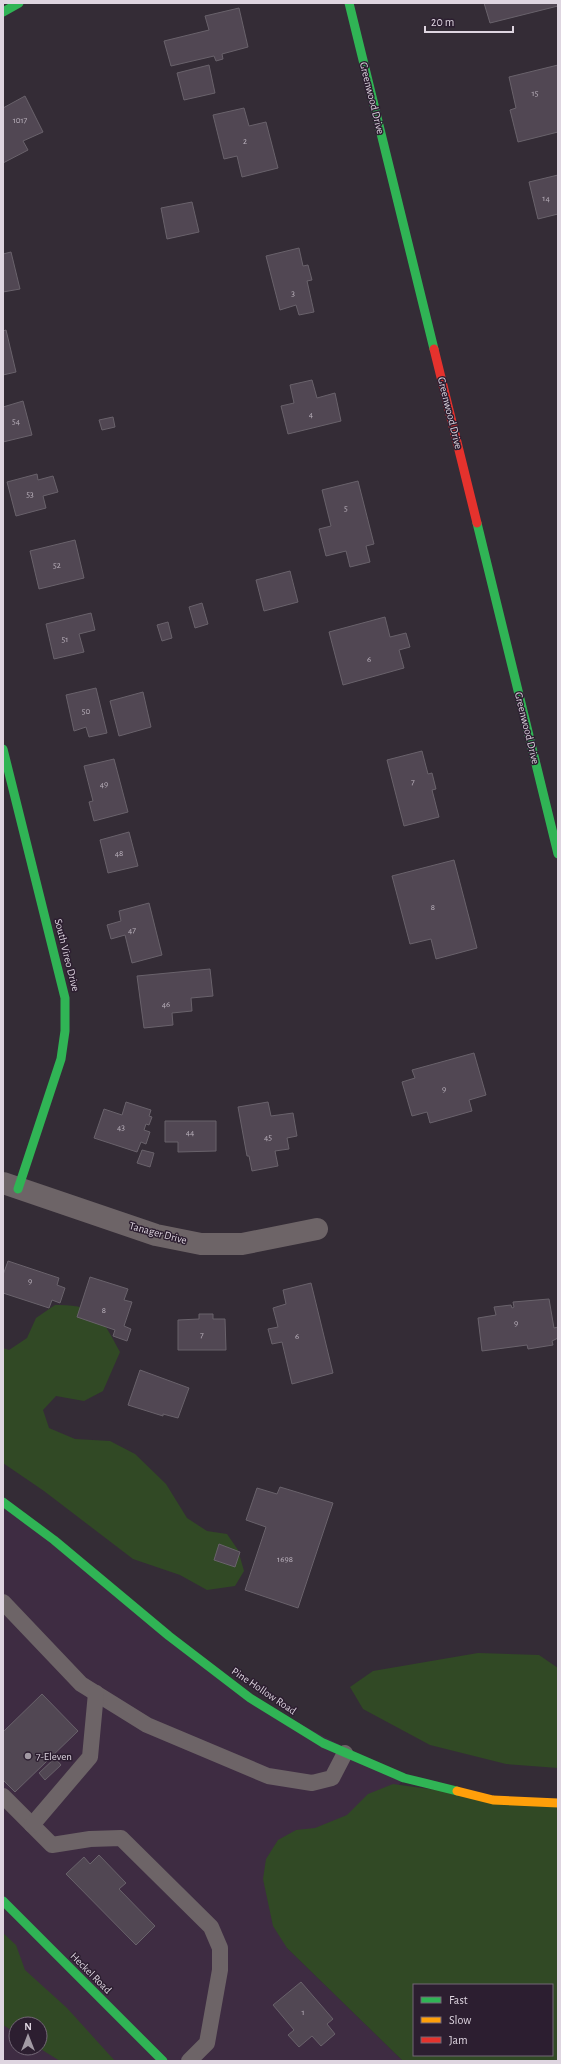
<svg xmlns="http://www.w3.org/2000/svg" width="561" height="2064" font-family="'Alegreya Sans',sans-serif">
	<rect width="100%" height="100%" fill="#342c36"/>
	<path fill="#3e2c42" fill-rule="evenodd" d="M3 1502 250 1698 404 1778 287 1948 403 2061H3ZM16 2024H40V2048H16Z"/>
	<g fill="#314925" fill-rule="evenodd">
		<path d="M55 1305C97 1304 101 1317 120 1352L103 1391 84 1401 56 1396 43 1410 49 1428 75 1439 110 1441 135 1454 166 1484 187 1518 207 1531 227 1534 238 1550 244 1571 235 1586 207 1590 180 1575 133 1559 44 1491 3 1463V1348L9 1350 27 1338 36 1318Z"/>
		<path d="M478 1653 539 1655 558 1668V1768L506 1764 430 1745 363 1709 350 1687 373 1671Z"/>
		<path d="M393 1784 558 1807V2061H403L287 1948 273 1926 263 1879 266 1859 278 1840 296 1830 315 1828 347 1815 368 1794ZM414 1985H552V2055H414Z"/>
		<path d="M3 1933 16 1945 25 1970 67 2008 115 2061H60L39 2048 40 2024H16V2033L3 2025Z"/>
	</g>
	<g fill="#514753" stroke="#69626b">
		<path d="M484 3H558V6L490 23Z"/>
		<path d="M239 8 248 47 222 54 223 59 216 61 214 56 171 66 164 41 209 30 205 16Z"/>
		<path d="M209 65 215 93 184 100 177 73Z"/>
		<path d="M558 65V132L518 142 510 110 516 108 509 77Z"/>
		<path d="M25 96 43 132 23 141 28 150 3 163V108Z"/>
		<path d="M244 108 249 126 266 122 278 168 242 177 237 156 224 159 213 115Z"/>
		<path d="M558 175V214L538 219 529 182Z"/>
		<path d="M192 202 199 232 167 239 161 208Z"/>
		<path d="M299 248 303 266 308 265 312 280 307 281 314 312 299 315 296 305 280 310 266 256Z"/>
		<path d="M11 252 20 289 3 292V254Z"/>
		<path d="M6 330 16 372 3 375V331Z"/>
		<path d="M312 380 317 398 335 393 341 421 288 434 281 406 294 403 290 385Z"/>
		<path d="M23 401 32 435 3 442V407Z"/>
		<path d="M113 417 115 427 102 430 99 420Z"/>
		<path d="M37 474 38 480 53 476 58 492 43 496 46 508 16 516 7 482Z"/>
		<path d="M358 481 374 544 366 546 370 562 350 567 346 551 326 556 319 529 331 526 322 490Z"/>
		<path d="M75 540 84 578 39 589 30 551Z"/>
		<path d="M290 571 298 602 264 611 256 580Z"/>
		<path d="M202 603 208 624 195 628 189 607Z"/>
		<path d="M91 613 95 630 79 634 84 652 54 659 46 624Z"/>
		<path d="M385 617 390 637 406 633 410 647 399 650 404 668 343 685 329 632Z"/>
		<path d="M168 622 172 638 162 641 157 625Z"/>
		<path d="M96 688 107 733 89 737 86 727 74 731 66 695Z"/>
		<path d="M143 692 151 727 119 736 110 701Z"/>
		<path d="M422 751 428 774 432 773 436 789 432 790 439 817 404 826 387 760Z"/>
		<path d="M114 759 128 812 94 821 89 802 93 801 84 766Z"/>
		<path d="M129 832 138 866 108 873 100 840Z"/>
		<path d="M454 860 477 948 436 959 431 939 410 944 392 876Z"/>
		<path d="M149 903 162 955 132 963 125 935 111 939 107 925 121 921 119 911Z"/>
		<path d="M210 969 213 996 191 998 192 1011 172 1013 173 1025 144 1028 137 976Z"/>
		<path d="M474 1053 486 1095 469 1100 472 1111 430 1123 427 1112 412 1116 402 1082 415 1078 412 1070Z"/>
		<path d="M126 1102 151 1110 149 1116 152 1117 149 1125 146 1124 144 1130 150 1132 146 1144 141 1142 137 1152 94 1138 104 1109 122 1115Z"/>
		<path d="M268 1102 271 1116 293 1113 297 1136 287 1138 289 1149 275 1151 278 1166 252 1171 249 1156H247L238 1107Z"/>
		<path d="M165 1121H216V1151L178 1152V1142H165Z"/>
		<path d="M142 1150 154 1153 150 1167 137 1163Z"/>
		<path d="M8 1261 59 1278 57 1285 65 1288 60 1303 52 1300 49 1308 3 1293V1275Z"/>
		<path d="M90 1277 128 1289 124 1300 132 1302 124 1326 131 1329 127 1341 113 1336 115 1330 77 1317Z"/>
		<path d="M311 1283 333 1373 292 1384 282 1342 272 1344 268 1329 278 1327 273 1308 286 1304 283 1290Z"/>
		<path d="M549 1299 554 1328 558 1327V1338L552 1341 553 1345 528 1349 527 1345 482 1351 478 1318 496 1315 494 1307 511 1305 512 1308 514 1307 513 1302Z"/>
		<path d="M199 1314H213V1319H225L226 1350H178V1320L199 1319Z"/>
		<path d="M140 1370 189 1388 178 1418 163 1414V1416L128 1405Z"/>
		<path d="M280 1487 333 1503 298 1608 245 1590 266 1527 246 1520 257 1488 277 1494Z"/>
		<path d="M219 1544 240 1552 235 1567 214 1560Z"/>
		<path d="M42 1694 78 1731 15 1792 3 1780V1732Z"/>
		<path d="M55 1758 61 1765 45 1780 39 1773Z"/>
		<path d="M99 1855 126 1883 119 1889 155 1926 136 1945 66 1874 84 1857 90 1864Z"/>
		<path d="M301 1982 333 2019 327 2024 335 2034 321 2046 312 2036 299 2047 288 2035 294 2030 273 2005Z"/>
	</g>
	<g fill="none" stroke-linecap="round" stroke-linejoin="round">
		<g stroke="#6d6467" stroke-width="16">
			<path d="M3 1602 81 1684 147 1725 268 1776 312 1783 332 1778 345 1753"/>
			<path d="M3 1796 52 1845 90 1839 121 1838 211 1927 220 1948V1970L207 2043 189 2061"/>
			<path d="M32 1825 90 1757 96 1693"/>
		</g>
		<path stroke="#6d6467" stroke-width="22" d="M3 1183 156 1235 201 1244H242L317 1229"/>
		<g stroke="#30b455" stroke-width="9">
			<path d="M349 3 434 349"/>
			<path d="M3 12 19 3"/>
			<path d="M477 523 558 854"/>
			<path d="M3 749 65 998V1031L61 1059 18 1189"/>
			<path d="M3 1502 54 1540 169 1636 250 1698 323 1743 404 1778 457 1791"/>
			<path d="M3 1901 163 2061"/>
		</g>
		<path stroke="#ff9f0a" stroke-width="9" d="M457 1791 493 1800 558 1803"/>
		<path stroke="#e5322d" stroke-width="9" d="M434 349 477 523"/>
	</g>
	<circle fill="#a29aa4" stroke="#2c1e30" stroke-width="1.5" cx="28" cy="1756" r="4"/>
	<g text-anchor="middle" dominant-baseline="central" stroke-width="3" stroke-linejoin="round" paint-order="stroke">
		<g font-size="9" fill="#bbb2bd">
			<text x="535" y="93">15</text>
			<text x="20" y="120">1017</text>
			<text x="245" y="141">2</text>
			<text x="546" y="198">14</text>
			<text x="293" y="293">3</text>
			<text x="311" y="414">4</text>
			<text x="16" y="421">54</text>
			<text x="30" y="494">53</text>
			<text x="346" y="508">5</text>
			<text x="57" y="565">52</text>
			<text x="65" y="639">51</text>
			<text x="369" y="659">6</text>
			<text x="86" y="711">50</text>
			<text x="413" y="782">7</text>
			<text x="104" y="784">49</text>
			<text x="119" y="853">48</text>
			<text x="433" y="907">8</text>
			<text x="132" y="930">47</text>
			<text x="166" y="1004">46</text>
			<text x="444" y="1089">9</text>
			<text x="121" y="1127">43</text>
			<text x="190" y="1132">44</text>
			<text x="268" y="1137">45</text>
			<text x="30" y="1281">9</text>
			<text x="104" y="1310">8</text>
			<text x="516" y="1323">9</text>
			<text x="202" y="1335">7</text>
			<text x="297" y="1336">6</text>
			<text x="285" y="1559">1698</text>
			<text x="303" y="2012">1</text>
		</g>
		<g font-size="11" fill="#ded5e0" stroke="#2c1e30">
			<text transform="translate(372 98) rotate(76)">Greenwood Drive</text>
			<text transform="translate(450 413) rotate(76)">Greenwood Drive</text>
			<text transform="translate(527 728) rotate(76)">Greenwood Drive</text>
			<text transform="translate(67 955) rotate(76)">South Vireo Drive</text>
			<text transform="translate(158 1233) rotate(15)">Tanager Drive</text>
			<text transform="translate(264 1691) rotate(34)">Pine Hollow Road</text>
			<text transform="translate(91 1973) rotate(45)">Heckel Road</text>
		</g>
		<g font-size="11" fill="#ded5e0" stroke="#2c1e30" text-anchor="start">
			<text x="36" y="1756">7-Eleven</text>
		</g>
	</g>
	<rect width="561" height="2064" fill="none" stroke="#ded5e0" stroke-width="8"/>
	<rect x="413" y="1984" width="140" height="72" fill="#2c1e30" stroke="#736776"/>
	<rect x="421" y="1997" width="20" height="6" fill="#30b455" stroke="#736776"/>
	<text x="449" y="2004" font-size="12" fill="#ded5e0">Fast</text>
	<rect x="421" y="2017" width="20" height="6" fill="#ff9f0a" stroke="#736776"/>
	<text x="449" y="2024" font-size="12" fill="#ded5e0">Slow</text>
	<rect x="421" y="2037" width="20" height="6" fill="#e5322d" stroke="#736776"/>
	<text x="449" y="2044" font-size="12" fill="#ded5e0">Jam</text>
	<g transform="translate(28 2036)"><circle r="19" fill="#2c1e30" stroke="#736776"/>
	<path d="M0-3L7 15L0 10L-7 15Z" fill="#a29aa4"/>
	<text y="-6" font-size="11" font-weight="bold" text-anchor="middle" fill="#ded5e0">N</text>
	</g>
	<path d="M425 26v6h88v-6" fill="none" stroke="#ded5e0" stroke-width="2"/>
	<text x="431" y="26" font-size="12" fill="#ded5e0" stroke="#2c1e30" stroke-width="3" paint-order="stroke">20 m</text>
</svg>
